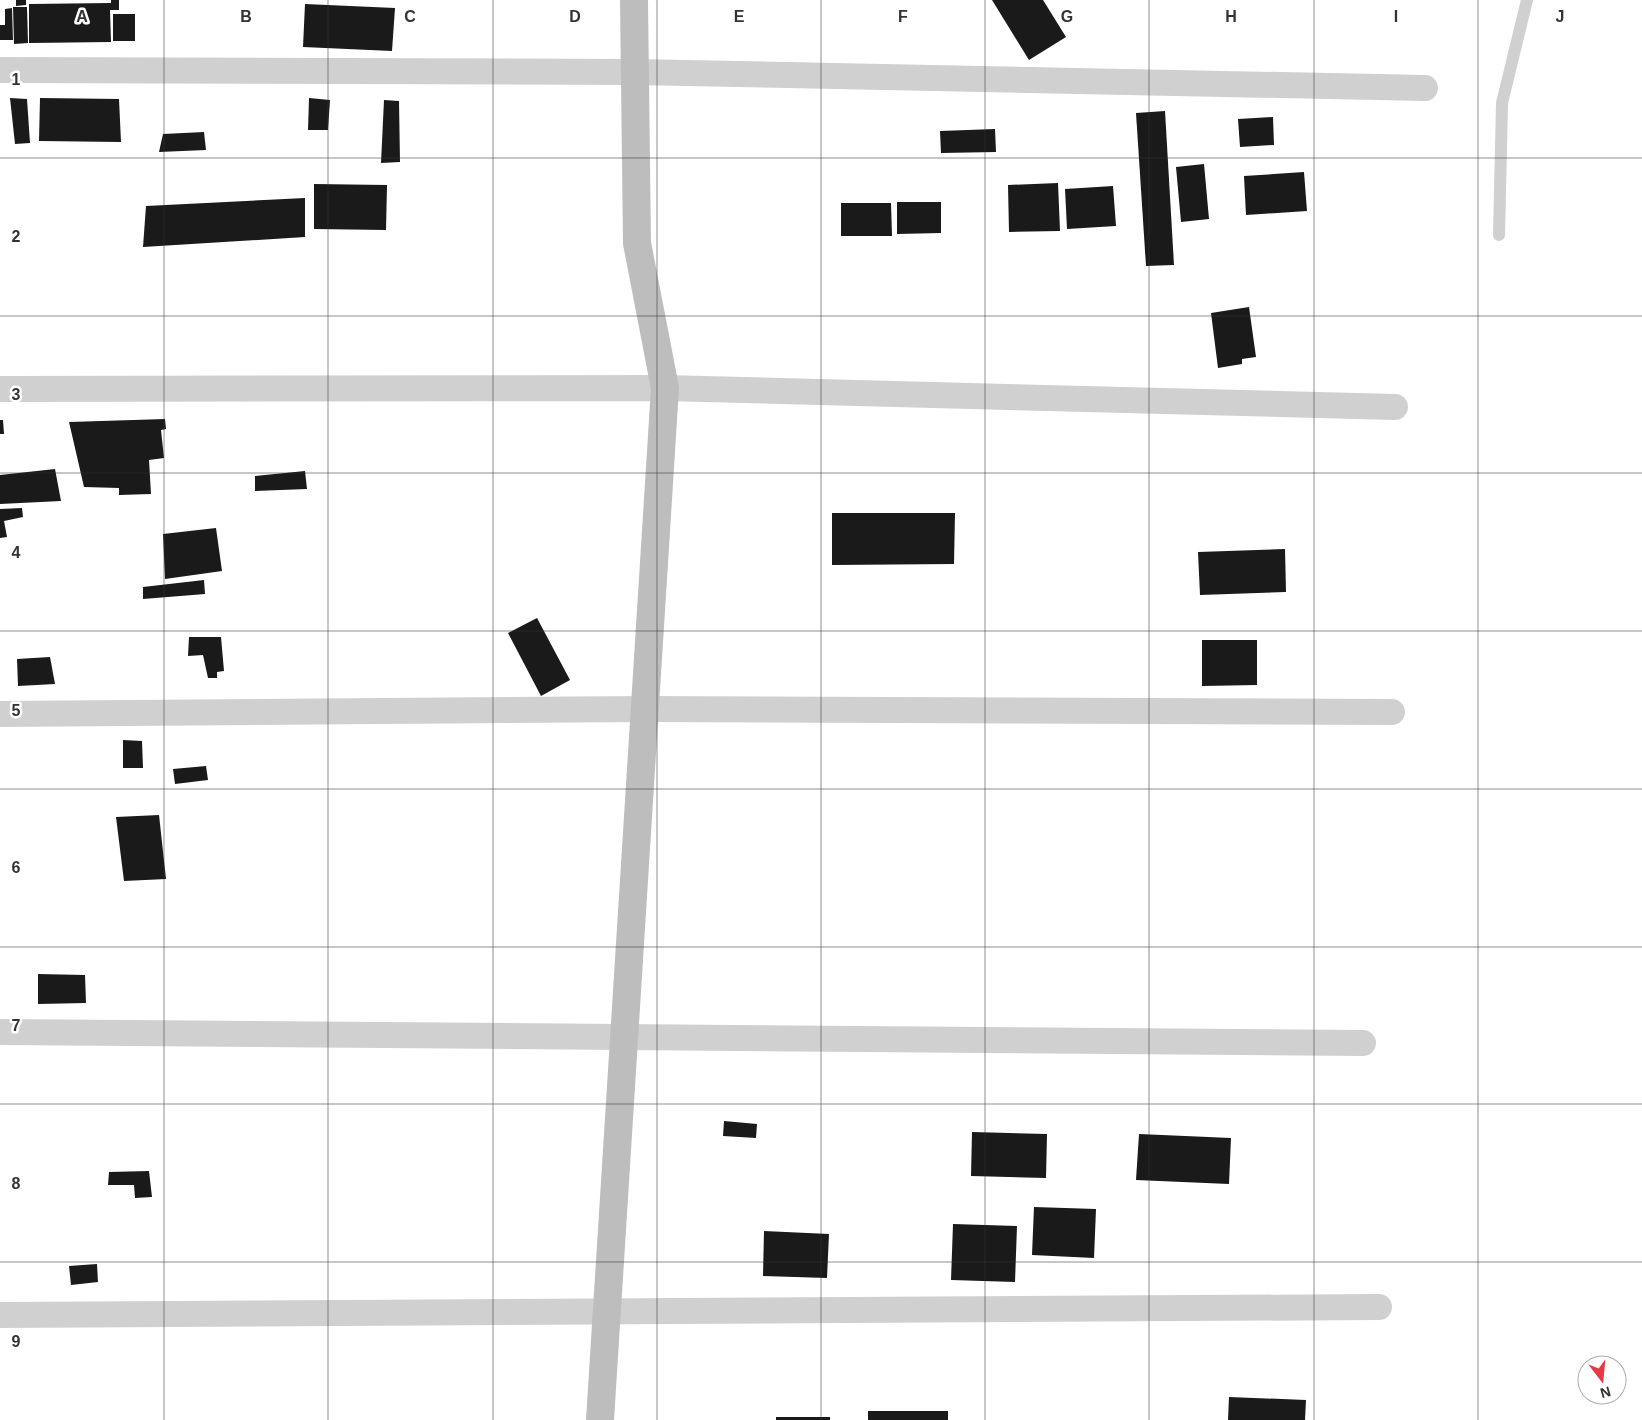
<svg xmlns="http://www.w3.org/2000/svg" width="1642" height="1420" font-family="Arial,sans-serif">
	<rect width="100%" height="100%" fill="#fff"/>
	<g fill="#1a1a1a">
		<path d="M16 0H26V5L16 6Z"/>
		<path d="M111 0H119V10H110L111 42 29 43V4L111 3Z"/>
		<path d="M992 0H1043L1066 37 1029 60Z"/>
		<path d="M305 4 395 8 392 51 303 47Z"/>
		<path d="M13 7H27L28 43 14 44Z"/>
		<path d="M12 8 13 40H0V25H5V9Z"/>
		<rect x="113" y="14" width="22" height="27"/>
		<path d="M10 98 27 99 30 143 15 144Z"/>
		<path d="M40 98 119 99 121 142 39 141Z"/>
		<path d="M309 98 330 100 328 130H308Z"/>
		<path d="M384 100 399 101 400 162 381 163Z"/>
		<path d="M1165 111 1174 265 1146 266 1136 113Z"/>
		<path d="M1273 117 1274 145 1240 147 1238 119Z"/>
		<path d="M995 129 996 152 941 153 940 131Z"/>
		<path d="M204 132 206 150 159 152 163 134Z"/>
		<path d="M1204 164 1209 219 1181 222 1176 167Z"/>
		<path d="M1304 172 1307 211 1246 215 1244 176Z"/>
		<path d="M1058 183 1060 231 1009 232 1008 185Z"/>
		<path d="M314 184 387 185 386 230 314 229Z"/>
		<path d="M1113 186 1116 226 1067 229 1065 189Z"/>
		<path d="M305 198V237L143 247 146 206Z"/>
		<path d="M897 202H941V233L897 234Z"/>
		<path d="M841 203H891L892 236H841Z"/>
		<path d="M1249 307 1256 357 1242 359V364L1218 368 1211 313Z"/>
		<path d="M165 419 166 429 161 430 164 458 149 460 151 494 119 495V488L84 487 69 422Z"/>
		<path d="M0 420H3L4 434H0Z"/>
		<path d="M55 469 61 501 0 504V475Z"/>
		<path d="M305 471 307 489 255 491V476Z"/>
		<path d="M22 508 23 517 4 521 7 537 0 538V509Z"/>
		<path d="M832 513H955L954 564 832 565Z"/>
		<path d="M216 528 222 571 165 579 163 534Z"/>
		<path d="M1285 549 1286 592 1200 595 1198 552Z"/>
		<path d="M204 580 205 594 143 599V587Z"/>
		<path d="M537 618 570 680 541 696 508 633Z"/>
		<path d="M189 637H221L224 671 217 672V678H208L203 655 188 656Z"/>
		<path d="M1202 640H1257V685L1202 686Z"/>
		<path d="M50 657 55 684 18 686 17 659Z"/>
		<path d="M123 740 142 741 143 768H123Z"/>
		<path d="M206 766 208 780 175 784 173 769Z"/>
		<path d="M159 815 166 879 124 881 116 817Z"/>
		<path d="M38 974 85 975 86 1003 38 1004Z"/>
		<path d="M724 1121 757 1124 756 1138 723 1136Z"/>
		<path d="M972 1132 1047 1134 1046 1178 971 1176Z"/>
		<path d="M1139 1134 1231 1138 1229 1184 1136 1180Z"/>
		<path d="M149 1171 152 1197 135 1198 134 1185H108L109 1172Z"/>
		<path d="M1034 1207 1096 1209 1094 1258 1032 1255Z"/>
		<path d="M953 1224 1017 1226 1015 1282 951 1280Z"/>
		<path d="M764 1231 829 1234 827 1278 763 1276Z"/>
		<path d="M97 1264 98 1282 71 1285 69 1266Z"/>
		<path d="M1229 1397 1306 1400 1305 1420H1228Z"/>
		<rect x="868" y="1411" width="80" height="9"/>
		<rect x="776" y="1417" width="54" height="3"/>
	</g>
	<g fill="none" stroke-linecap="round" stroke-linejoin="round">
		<path stroke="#d0d0d0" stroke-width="12" d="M1499 235 1502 103 1527 0"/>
		<g stroke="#d0d0d0" stroke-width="26">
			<path d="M0 70 635 72 1425 88"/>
			<path d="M0 389 665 388 1395 407"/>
			<path d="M0 714 644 709 1392 712"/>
			<path d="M0 1032 1363 1043"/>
			<path d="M0 1315 1379 1307"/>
		</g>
		<path stroke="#bdbdbd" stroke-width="28" d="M600 1420 665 388 637 243 634 0"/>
	</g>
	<path fill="none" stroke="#333" stroke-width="1" stroke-opacity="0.55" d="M164 0V1420M328 0V1420M493 0V1420M657 0V1420M821 0V1420M985 0V1420M1149 0V1420M1314 0V1420M1478 0V1420M0 158H1642M0 316H1642M0 473H1642M0 631H1642M0 789H1642M0 947H1642M0 1104H1642M0 1262H1642"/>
	<g font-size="16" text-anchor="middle" font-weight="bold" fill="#333" stroke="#fff" stroke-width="5" stroke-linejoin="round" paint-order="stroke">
		<text x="82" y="22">A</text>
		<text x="246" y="22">B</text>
		<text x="410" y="22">C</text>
		<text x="575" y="22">D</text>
		<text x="739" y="22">E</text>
		<text x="903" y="22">F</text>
		<text x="1067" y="22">G</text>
		<text x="1231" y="22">H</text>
		<text x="1396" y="22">I</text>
		<text x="1560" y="22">J</text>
		<text x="16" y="85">1</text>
		<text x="16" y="242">2</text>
		<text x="16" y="400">3</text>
		<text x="16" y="558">4</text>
		<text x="16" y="716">5</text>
		<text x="16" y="873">6</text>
		<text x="16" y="1031">7</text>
		<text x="16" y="1189">8</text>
		<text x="16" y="1347">9</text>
	</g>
	<g transform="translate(1602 1380) rotate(164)"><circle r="24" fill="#ffffff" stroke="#adadad"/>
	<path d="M0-4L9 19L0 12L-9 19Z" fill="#e63946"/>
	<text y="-8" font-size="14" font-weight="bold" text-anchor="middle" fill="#333333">N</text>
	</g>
</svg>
